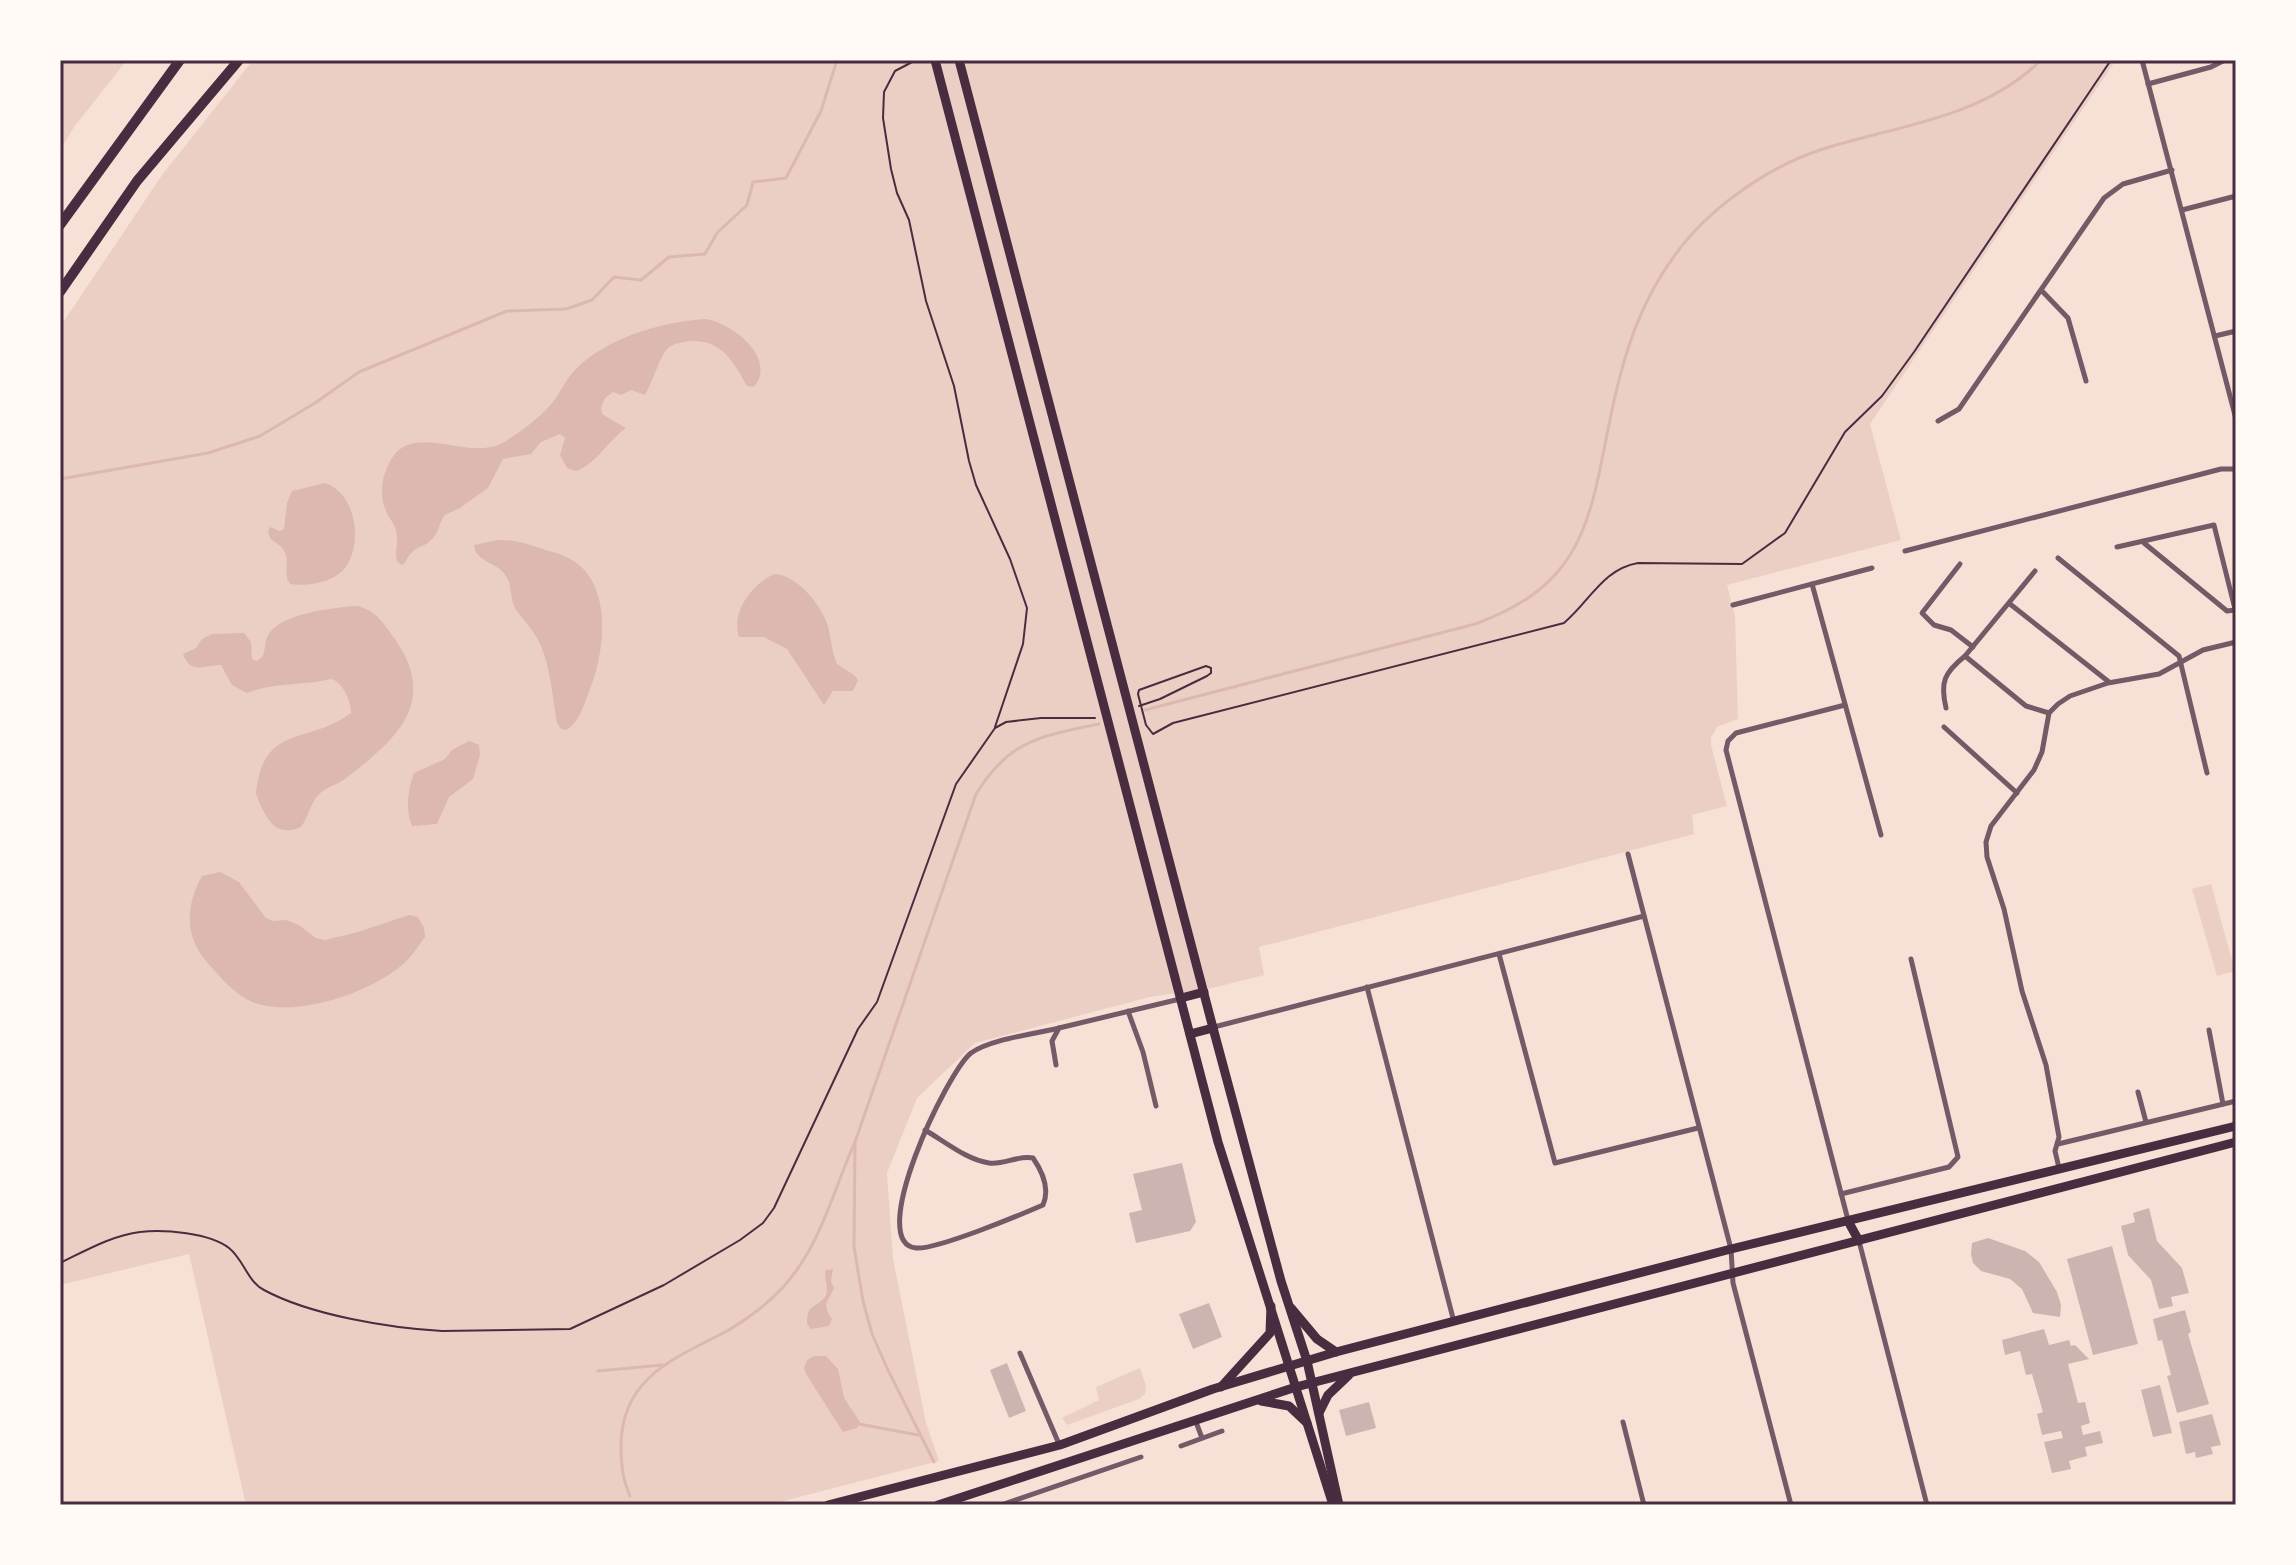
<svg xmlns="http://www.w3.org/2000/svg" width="2296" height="1565" font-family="'Nunito Sans',sans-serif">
	<rect width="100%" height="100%" fill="#f7e1d7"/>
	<g fill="#ebcfc5">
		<path d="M60 60H127L74 127 60 150Z"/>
		<path d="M253 60H2116L1870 424 1901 540 1727 585 1735 616 1738 719 1717 727 1711 738V745L1727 806 1692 815 1694 834 1259 947 1264 975 1212 988 1150 997 975 1043 917 1098 887 1173 893 1259 926 1423 939 1461 768 1505H246L189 1254 60 1285V327L162 175Z"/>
		<path d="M2211 884 2235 971 2217 976 2192 889Z"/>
		<path d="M1140 1368 1146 1386 1145 1394 1139 1399 1067 1425 1062 1418 1099 1400 1096 1387Z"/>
	</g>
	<g fill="#dcb8b0">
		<path d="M705 319C731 322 778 358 754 387L747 386C733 361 722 340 691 341 683 342 673 343 667 349 661 355 651 385 645 395L631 390 621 395 613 392 605 398 601 408 602 414 626 428C609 440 595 465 576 471L567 468 560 455 565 438 560 434 541 442 531 454 503 459 488 488 460 508 445 515C439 522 439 532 433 538 420 552 417 541 404 564L401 565 397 561C394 551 399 542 396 531 395 525 391 521 388 515 378 497 381 476 392 458 416 421 471 464 506 441 521 431 541 417 552 403 561 392 566 378 577 368 609 337 661 322 705 319Z"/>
		<path d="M325 483C355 493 363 540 347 565 337 582 308 587 290 584 282 573 291 562 284 551 279 541 270 544 268 531L270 527 280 531 284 529 287 503 292 491Z"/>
		<path d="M498 540C515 539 530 545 546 550 556 553 567 556 575 562 614 588 604 658 588 694 583 707 579 723 566 730L561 729 557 723C552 696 551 664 537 638 531 627 522 619 515 608 510 599 512 587 507 578 499 561 476 564 474 545Z"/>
		<path d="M774 574C797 575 821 604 828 626 831 639 832 652 837 664L854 675 858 680 853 691H833L824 705 787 649 764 637H739C731 612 751 585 774 574Z"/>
		<path d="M354 606C374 607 384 624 395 639 440 704 394 741 345 779 338 784 330 786 323 791 310 800 310 815 301 827 274 839 265 816 256 794 262 723 309 745 351 713 351 701 343 682 331 679 302 686 275 682 247 693L232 685 221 665C205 664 191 676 183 654L196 648 202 639 212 634 244 633 251 642 252 659 257 661 263 656C265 650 265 643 267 637 277 614 331 608 354 606Z"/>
		<path d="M469 741 479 745 480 755 473 779 449 797 437 824 412 826C405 811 408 788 414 773L445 759 452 750Z"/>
		<path d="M220 872 239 882 266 918 273 921 286 920 299 925 316 938 325 940 358 932 409 915 418 917 424 928 425 937C418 946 411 958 402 965 370 993 294 1019 252 1002 234 994 219 976 206 961 184 935 186 905 202 876Z"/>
		<path d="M833 1269 831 1281 834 1288C828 1303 821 1302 832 1319L829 1326 811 1329 807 1324C807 1303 815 1309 825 1297 830 1290 823 1278 826 1270Z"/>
		<path d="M814 1356H826L838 1369 844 1398 860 1422 857 1428 843 1432 806 1374 804 1368 807 1360Z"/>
	</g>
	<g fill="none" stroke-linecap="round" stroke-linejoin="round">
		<g stroke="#dcb8b0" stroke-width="3">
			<path d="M60 479 208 453 260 436 315 403 359 372 507 311 566 309 592 300 614 277 641 280 669 257 705 254 717 233 747 205 753 182 786 178 821 111 837 60"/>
			<path d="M1145 710 1475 624C1589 583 1590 514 1612 410 1624 354 1640 302 1675 255 1708 209 1766 168 1820 150 1897 125 1982 119 2041 60"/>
			<path d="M598 1371 662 1365"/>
			<path d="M859 1424 918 1435"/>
			<path d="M934 1462 887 1368 872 1334 863 1301 854 1247 855 1142 976 794C1009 740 1041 736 1099 724"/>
			<path d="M630 1496C622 1478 621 1462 621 1443 623 1376 676 1358 727 1331 747 1319 769 1303 784 1286 820 1246 833 1192 854 1144"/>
		</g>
	</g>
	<g fill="#ccb4b1">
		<path d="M1182 1163 1196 1222 1190 1231 1136 1243 1129 1213 1142 1210 1133 1174Z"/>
		<path d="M2149 1208 2157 1241 2182 1268 2189 1293 2171 1297 2173 1306 2159 1309 2151 1280 2128 1255 2121 1226 2135 1222 2133 1213Z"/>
		<path d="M1988 1238 2025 1251 2039 1262 2057 1292 2061 1305 2060 1317 2033 1313 2022 1289 2010 1279 1981 1271 1973 1263 1971 1254 1972 1243Z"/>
		<path d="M2112 1246 2138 1344 2093 1355 2067 1259Z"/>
		<path d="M1209 1303 1222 1337 1193 1349 1179 1314Z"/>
		<path d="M2185 1310 2191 1332 2188 1334 2209 1404 2177 1413 2167 1376 2171 1375 2162 1340 2158 1341 2153 1319Z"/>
		<path d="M2044 1329 2049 1345 2069 1340 2071 1346 2075 1345 2089 1359 2068 1364 2078 1403 2085 1402 2090 1423 2081 1426 2083 1435 2100 1431 2103 1443 2085 1447 2087 1456 2069 1461 2071 1469 2052 1473 2044 1442 2063 1438 2061 1431 2042 1435 2037 1414 2043 1412 2032 1374 2026 1375 2020 1351 2005 1355 2002 1340Z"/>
		<path d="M1007 1363 1026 1411 1009 1418 990 1370Z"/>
		<path d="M2160 1385 2172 1433 2153 1437 2141 1390Z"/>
		<path d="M1369 1402 1376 1428 1346 1436 1339 1410Z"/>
		<path d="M2212 1414 2221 1445 2211 1447 2213 1454 2196 1458 2195 1452 2186 1454 2179 1422Z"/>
	</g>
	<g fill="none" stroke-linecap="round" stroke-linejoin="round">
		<g stroke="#4a2c40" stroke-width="2">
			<path d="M916 60 895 71 884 92 883 118 891 169 897 193 909 220 926 301 954 386 969 461 976 485 1010 559 1027 608 1023 644 995 727"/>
			<path d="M1139 706 1160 699 1207 676 1211 673V668L1206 666 1139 690 1138 694 1146 725 1153 734 1173 723 1564 623C1590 601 1603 569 1638 563L1742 564 1785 533 1845 432 1882 396 1914 352 2111 60"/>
			<path d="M60 1263C85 1251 113 1235 140 1232 164 1229 210 1233 229 1248 244 1260 247 1281 264 1290 310 1315 389 1328 442 1331L570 1329 664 1285 740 1240 763 1223 774 1208 858 1029 877 1002 956 784 995 728 1006 722 1041 718H1095"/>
		</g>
		<g stroke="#755966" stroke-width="5">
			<path d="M2142 60 2236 419"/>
			<path d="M2148 84 2211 67 2225 60"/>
			<path d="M2182 210 2236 196"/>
			<path d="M2042 291 2068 318 2086 381"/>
			<path d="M2215 336 2236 331"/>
			<path d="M1938 421 1959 409 2104 198 2123 184 2172 170"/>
			<path d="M2144 543 2227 611 2235 610"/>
			<path d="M2117 547 2214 525 2236 613"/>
			<path d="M1905 551 2221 469H2236"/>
			<path d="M2058 558 2179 656 2207 773"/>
			<path d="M1960 564 1922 613 1934 625 1951 630 1973 647"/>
			<path d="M2035 571 1965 656 2026 706 2049 713"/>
			<path d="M1812 584 1881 835"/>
			<path d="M2010 604 2109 682"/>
			<path d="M1733 605 1872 568"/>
			<path d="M1845 705 1736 733 1728 741 1726 750 1848 1220"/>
			<path d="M1946 708C1940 682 1944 673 1965 656"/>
			<path d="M1944 727 2017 793"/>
			<path d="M1628 854 1731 1249 1733 1283 1791 1505"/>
			<path d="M1499 954 1555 1163 1698 1128"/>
			<path d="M1367 987 1454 1322"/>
			<path d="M1128 1011 1143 1052 1156 1106"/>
			<path d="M1214 1027 1644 916"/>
			<path d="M2209 1030 2223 1104"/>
			<path d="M1056 1065 1052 1041 1059 1028 1180 999"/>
			<path d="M2138 1092 2146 1122"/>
			<path d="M925 1130C944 1141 967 1160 989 1163 1004 1165 1018 1155 1033 1158 1042 1171 1050 1189 1043 1205 1020 1215 936 1250 916 1248 865 1243 947 1072 971 1053 991 1039 1035 1034 1059 1028"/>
			<path d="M2058 1144 2236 1101"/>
			<path d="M2059 1168 2055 1151 2059 1137 2046 1065 2022 991 2004 909 1987 857 1986 842 1991 826 2034 770 2042 752 2049 713 2058 704 2070 696 2108 683 2159 674 2203 650 2236 642"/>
			<path d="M1841 1194 1949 1167 1958 1157 1911 959"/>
			<path d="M1859 1241 1927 1505"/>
			<path d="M1020 1353 1059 1444"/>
			<path d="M1196 1422 1202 1438"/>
			<path d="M1623 1422 1644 1505"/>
			<path d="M1181 1446 1222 1431"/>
			<path d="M1001 1505 1141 1457"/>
		</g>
		<g stroke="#4a2c40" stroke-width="9">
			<path d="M935 60 1218 1142 1333 1505"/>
			<path d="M959 60 1213 1028 1281 1281 1307 1361 1339 1505"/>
			<path d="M1181 998 1204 992"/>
			<path d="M1190 1034 1213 1028"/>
		</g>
		<g stroke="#4a2c40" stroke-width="9">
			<path d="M1848 1221 1859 1241"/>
			<path d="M1291 1308 1317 1339 1336 1352"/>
			<path d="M1221 1387 1270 1333 1271 1306"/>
			<path d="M1261 1401 1289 1406 1307 1423"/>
			<path d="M1319 1413 1328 1395 1349 1375"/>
			<path d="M828 1505 1060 1445 1213 1389 1336 1352 1731 1249 2236 1126"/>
			<path d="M938 1505 1296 1387 2236 1142"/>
		</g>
		<g stroke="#4a2c40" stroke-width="10">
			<path d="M60 225 180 60"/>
			<path d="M60 292 137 181 239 60"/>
		</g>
	</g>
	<rect width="2296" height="1565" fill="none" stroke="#fffaf5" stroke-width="124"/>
	<rect x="62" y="62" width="2172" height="1441" fill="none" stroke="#4a2c40" stroke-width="3"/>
</svg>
